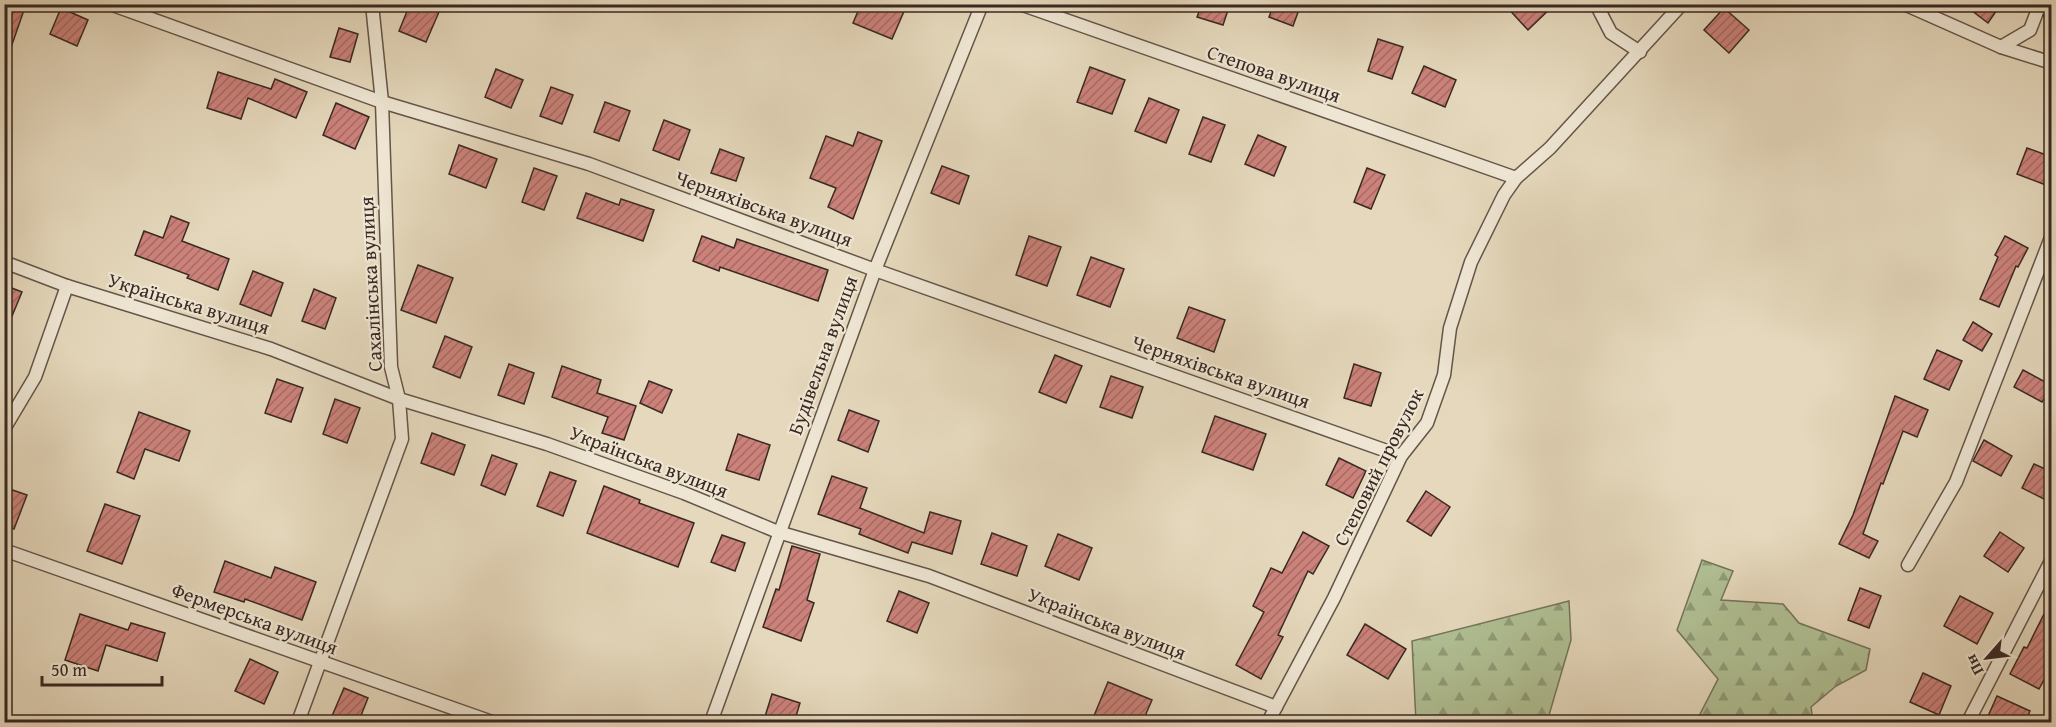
<svg xmlns="http://www.w3.org/2000/svg" width="2056" height="727" font-family="'Gentium Book Plus',serif">
	<defs>
		<pattern id="forest-firs" width="22" height="20" patternUnits="userSpaceOnUse" patternTransform="scale(1.5)"><rect width="22" height="20" fill="#b0c094"/><path d="M5 1l3.5 6h-7zM16 11l3.5 6h-7z" fill="#909c78"/></pattern>
		<pattern id="building-hatch" width="6" height="6" patternUnits="userSpaceOnUse" patternTransform="scale(1.5)"><rect width="6" height="6" fill="#cc827b"/><path d="M-1 1l2-2M0 6l6-6M5 7l2-2" fill="none" stroke="#a76a64"/></pattern>
	</defs>
	<rect width="100%" height="100%" fill="#e5d8bc"/>
	<filter id="stains"><feTurbulence type="fractalNoise" baseFrequency=".00333" numOctaves="4"/><feColorMatrix values="0 0 0 0 .2 0 0 0 0 .09 0 0 0 0 .02 0 0 0 .5 -.17"/></filter>
	<radialGradient id="worn" r=".72"><stop offset=".6" stop-color="#630" stop-opacity="0"/><stop offset="1" stop-color="#630" stop-opacity=".3"/></radialGradient>
	<g fill="url(#forest-firs)" stroke="#74745c" stroke-width="1.5">
		<path d="M1702 560 1733 571 1721 600 1783 604 1799 623 1870 649 1866 670 1836 686 1811 707 1813 722H1696L1718 679 1677 630Z"/>
		<path d="M1569 601 1571 640 1547 722H1416L1412 641Z"/>
	</g>
	<g fill="url(#building-hatch)" stroke="#392923" stroke-width="1.5">
		<path d="M4 4 24 10 7 59H4Z"/>
		<path d="M410 4H421L439 12 426 42 399 31Z"/>
		<path d="M861 4H895L905 9 892 39 853 23Z"/>
		<path d="M1202 4 1228 10 1223 25 1197 17Z"/>
		<path d="M1274 4H1301L1293 26 1269 17Z"/>
		<path d="M1504 4H1555L1528 30Z"/>
		<path d="M1963 4H2001L1988 23Z"/>
		<path d="M61 8 88 20 77 46 50 34Z"/>
		<path d="M1724 8 1749 30 1729 53 1704 30Z"/>
		<path d="M339 28 358 34 350 62 330 57Z"/>
		<path d="M1378 39 1403 47 1392 79 1368 71Z"/>
		<path d="M1424 66 1456 80 1445 107 1412 93Z"/>
		<path d="M1090 67 1125 80 1112 114 1077 102Z"/>
		<path d="M496 69 523 80 511 108 485 97Z"/>
		<path d="M218 72 271 89 275 79 307 92 296 118 248 98 241 119 207 108Z"/>
		<path d="M551 87 573 95 562 124 540 116Z"/>
		<path d="M1149 98 1179 110 1166 143 1135 131Z"/>
		<path d="M605 102 630 111 619 141 594 132Z"/>
		<path d="M336 103 369 117 355 149 323 135Z"/>
		<path d="M1203 117 1225 125 1211 162 1189 154Z"/>
		<path d="M664 120 690 130 679 160 653 150Z"/>
		<path d="M858 132 882 141 853 219 828 207 836 188 810 178 826 136 853 146Z"/>
		<path d="M1258 135 1286 147 1274 176 1245 164Z"/>
		<path d="M459 145 497 159 486 188 449 174Z"/>
		<path d="M2027 148 2052 157V171L2046 185 2017 174Z"/>
		<path d="M720 149 744 158 736 181 711 173Z"/>
		<path d="M942 166 969 176 959 204 931 193Z"/>
		<path d="M534 168 557 176 544 210 522 202Z"/>
		<path d="M1367 168 1385 175 1371 209 1354 202Z"/>
		<path d="M586 193 619 205 621 199 654 210 643 241 577 218Z"/>
		<path d="M171 216 189 223 182 241 229 259 218 290 187 278 189 275 135 255 144 231 163 238Z"/>
		<path d="M702 236 734 248 737 239 828 270 818 301 720 267 719 271 693 261Z"/>
		<path d="M1029 236 1061 247 1047 286 1016 275Z"/>
		<path d="M2005 236 2028 248 2018 267 2016 266 1999 307 1980 299 1998 257 1995 255Z"/>
		<path d="M1091 257 1124 269 1110 307 1077 295Z"/>
		<path d="M418 265 453 278 436 323 401 310Z"/>
		<path d="M253 271 283 283 271 316 240 304Z"/>
		<path d="M4 285 22 292 5 333H4Z"/>
		<path d="M314 289 336 298 325 329 302 321Z"/>
		<path d="M1189 307 1225 320 1214 352 1177 338Z"/>
		<path d="M1973 322 1992 334 1982 351 1963 340Z"/>
		<path d="M445 336 472 347 460 378 433 367Z"/>
		<path d="M1937 350 1962 361 1949 390 1924 379Z"/>
		<path d="M1055 355 1082 366 1066 403 1039 392Z"/>
		<path d="M509 364 534 373 524 404 498 395Z"/>
		<path d="M1354 364 1381 373 1371 406 1344 398Z"/>
		<path d="M562 366 601 380 597 393 636 406 624 440 602 433 608 417 552 397Z"/>
		<path d="M2023 370 2051 385 2042 402 2014 387Z"/>
		<path d="M1111 376 1143 387 1132 418 1100 407Z"/>
		<path d="M277 379 303 388 291 422 265 413Z"/>
		<path d="M649 381 672 390 662 413 640 403Z"/>
		<path d="M1895 396 1928 410 1917 437 1903 431 1883 484 1881 483 1863 534 1878 541 1869 558 1839 544 1853 515Z"/>
		<path d="M335 399 360 408 347 443 323 434Z"/>
		<path d="M849 410 879 421 868 452 838 440Z"/>
		<path d="M139 412 190 431 179 461 145 449 134 479 117 472Z"/>
		<path d="M1215 416 1266 434 1253 470 1202 452Z"/>
		<path d="M432 433 465 445 454 475 421 463Z"/>
		<path d="M738 434 770 445 759 480 726 470Z"/>
		<path d="M1984 440 2012 456 2001 476 1973 461Z"/>
		<path d="M492 455 517 464 505 495 481 485Z"/>
		<path d="M1339 458 1366 471 1353 498 1326 485Z"/>
		<path d="M2034 464 2052 472V490L2046 500 2022 488Z"/>
		<path d="M550 472 576 481 563 516 537 506Z"/>
		<path d="M832 476 867 488 860 508 924 533 930 512 961 521 952 554 912 542 908 553 859 534 861 529 818 514Z"/>
		<path d="M604 486 640 500 639 503 694 523 678 567 587 533Z"/>
		<path d="M4 487 27 495 14 529 4 525Z"/>
		<path d="M1426 491 1450 507 1431 536 1407 521Z"/>
		<path d="M105 504 140 516 122 564 87 551Z"/>
		<path d="M1303 532 1329 546 1313 574 1308 571 1278 635 1283 637 1261 679 1236 665 1264 612 1253 606 1271 568 1282 573Z"/>
		<path d="M2000 532 2024 548 2008 572 1984 556Z"/>
		<path d="M992 533 1027 546 1017 576 981 564Z"/>
		<path d="M1058 534 1092 548 1079 580 1045 566Z"/>
		<path d="M722 535 745 543 735 571 711 562Z"/>
		<path d="M792 546 820 554 807 600 814 603 801 641 763 627 776 589 779 590Z"/>
		<path d="M225 561 271 578 275 567 316 582 302 620 245 599 244 602 214 592Z"/>
		<path d="M1860 588 1881 596 1869 628 1848 620Z"/>
		<path d="M899 591 929 603 917 633 887 621Z"/>
		<path d="M1960 596 1993 613 1977 644 1944 626Z"/>
		<path d="M2052 598V665L2039 689 2010 674 2024 647 2027 648Z"/>
		<path d="M80 614 128 630 131 623 165 633 157 661 106 645 98 671 65 660Z"/>
		<path d="M1365 624 1406 649 1388 679 1347 655Z"/>
		<path d="M250 659 278 672 264 704 235 691Z"/>
		<path d="M1923 673 1951 686 1939 715 1910 702Z"/>
		<path d="M1108 682 1152 700 1142 723H1091Z"/>
		<path d="M344 688 368 698 358 723H329Z"/>
		<path d="M772 694 800 703 794 723H763Z"/>
		<path d="M1997 696 2030 711 2025 723H1985Z"/>
	</g>
	<g fill="none" stroke-linecap="round" stroke-linejoin="round">
		<defs>
			<g id="street">
				<path d="M110 4 382 102 589 164 875 270 1401 456"/>
				<path d="M1020 4 1516 178"/>
				<path d="M1596 4 1611 33 1640 52"/>
				<path d="M1904 4 2001 47 2052 63"/>
				<path d="M2001 47 2030 30 2040 4"/>
				<path d="M4 262 67 286 271 349 399 399 547 444 684 493 778 532 929 576 1276 707"/>
				<path d="M4 429 35 377 67 286"/>
				<path d="M4 550 492 722"/>
				<path d="M1908 565 1956 482 2052 235"/>
				<path d="M298 722 402 439 399 399 391 367 382 102 372 4"/>
				<path d="M711 722 875 270 982 4"/>
				<path d="M1268 722 1334 598 1401 456 1427 423 1444 375 1450 328 1471 262 1504 195 1516 178 1550 148 1682 4"/>
				<path d="M1968 722 2052 559"/>
			</g>
			<path id="secondary" d="M2049 4 2052 11"/>
		</defs>
		<use href="#street" stroke="#645549" stroke-width="15"/>
		<use href="#secondary" stroke="#392923" stroke-width="21"/>
		<use href="#street" stroke="#eee6d3" stroke-width="12"/>
		<use href="#secondary" stroke="#eee6d3" stroke-width="18"/>
	</g>
	<g text-anchor="middle" dominant-baseline="central" stroke-width="4.5" stroke-linejoin="round" paint-order="stroke">
		<g font-size="20" fill="#392923" stroke="#eee6d3">
			<text transform="translate(1274 73) rotate(19)">Степова вулиця</text>
			<text transform="translate(764 208) rotate(20)">Черняхівська вулиця</text>
			<text transform="translate(370 284) rotate(-93)">Сахалінська вулиця</text>
			<text transform="translate(189 303) rotate(17)">Українська вулиця</text>
			<text transform="translate(822 355) rotate(-70)">Будівельна вулиця</text>
			<text transform="translate(1221 371) rotate(19)">Черняхівська вулиця</text>
			<text transform="translate(649 461) rotate(21)">Українська вулиця</text>
			<text transform="translate(1378 467) rotate(-63)">Степовий провулок</text>
			<text transform="translate(255 618) rotate(20)">Фермерська вулиця</text>
			<text transform="translate(1107 623) rotate(21)">Українська вулиця</text>
		</g>
	</g>
	<rect width="2056" height="727" fill="none" stroke="#e5d8bc" stroke-width="24"/>
	<rect x="6" y="6" width="2044" height="715" fill="none" stroke="#392923" stroke-width="3"/>
	<rect x="12" y="12" width="2032" height="703" fill="none" stroke="#392923" stroke-width="1.5"/>
	<g transform="translate(1987 658) rotate(242)" stroke="#eee6d3" stroke-width="4.5" paint-order="stroke">
	<path d="M0-4.5L10 22L0 15L-10 22Z" fill="#392923"/>
	<text y="-9" font-size="16" font-weight="bold" text-anchor="middle" fill="#392923">Пн</text>
	</g>
	<path d="M42 676v9h120v-9" fill="none" stroke="#392923" stroke-width="3"/>
	<text x="51" y="676" font-size="18" fill="#392923" stroke="#eee6d3" stroke-width="4.5" paint-order="stroke">50 m</text>
	<rect width="100%" height="100%" filter="url(#stains)"/>
	<rect width="100%" height="100%" fill="url(#worn)"/>
</svg>
